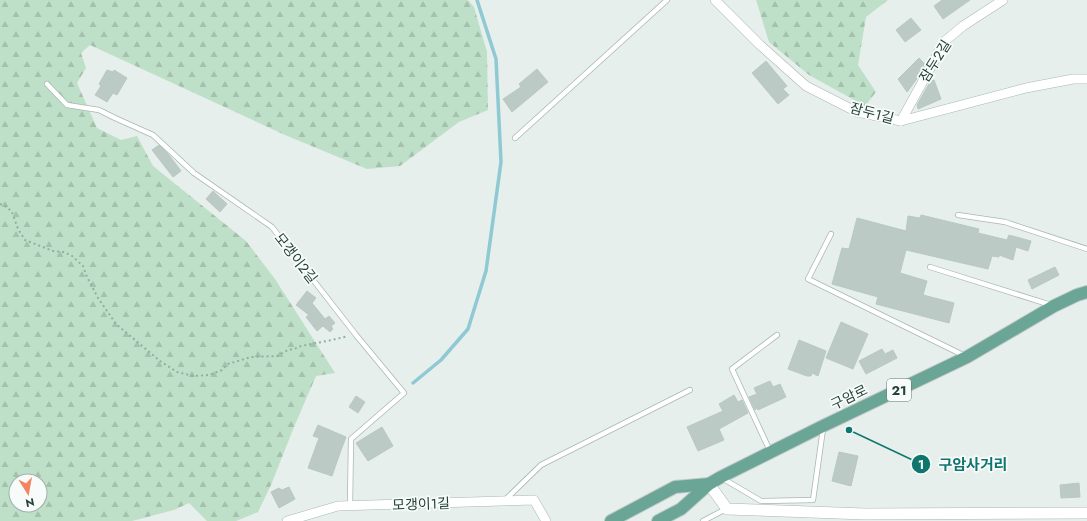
<svg xmlns="http://www.w3.org/2000/svg" width="1087" height="521" font-family="Jost,'Noto Sans KR',sans-serif">
	<defs>
		<pattern id="forest-firs" width="22" height="20" patternUnits="userSpaceOnUse"><rect width="22" height="20" fill="#bfe0c8"/><path d="M5 1l3.5 6h-7zM16 11l3.5 6h-7z" fill="#a4c1ad"/></pattern>
	</defs>
	<rect width="100%" height="100%" fill="#e6efeb"/>
	<g fill="url(#forest-firs)" fill-rule="evenodd">
		<path d="M0 0H468L474 7 487 52 488 110 459 122 400 166 367 169 285 135 90 45 81 53 86 68 77 83 97 128 121 140 137 136 153 166 246 241 275 279 335 373 316 376 294 427 271 485 258 512 236 521H207L189 503 174 510 132 521H0ZM16 481H40V505H16Z"/>
		<path d="M756 0H888L866 17 858 65 876 92 865 106 809 75 769 42Z"/>
	</g>
	<g fill="none" stroke-linecap="round" stroke-linejoin="round">
		<path stroke="#8ec9d4" stroke-width="3.5" d="M413 383 441 360 468 329 486 271 501 162 496 59 477 0"/>
	</g>
	<g fill="#bbcac4" stroke="#b8c9c2">
		<path d="M942 0H970L943 19 934 6Z"/>
		<path d="M911 18 921 30 905 42 896 30Z"/>
		<path d="M919 58 925 64 919 76 907 92 898 79Z"/>
		<path d="M766 61 787 86 783 89 789 95 778 104 752 73Z"/>
		<path d="M537 69 548 82 512 112 503 99 521 87 519 84Z"/>
		<path d="M107 70 113 72 114 70 127 78 117 95 113 93 107 102 95 95 101 86 99 84Z"/>
		<path d="M934 80 941 99 918 109 917 105 930 82Z"/>
		<path d="M159 145 169 155 181 171 173 177 152 150Z"/>
		<path d="M213 191 227 204 220 212 206 199Z"/>
		<path d="M921 215 979 229 978 233 1007 240 1009 235 1031 241 1028 251 1016 247 1013 260 999 255V257L992 256 988 269 906 250 900 273 927 281 923 295 954 303 949 323 876 304 878 297 832 284 842 248 849 249 857 218 906 231 908 216 920 218Z"/>
		<path d="M1055 267 1059 275 1032 289 1028 280Z"/>
		<path d="M307 291 316 298 312 303 325 319 329 316 335 323 331 326 333 329 330 332 323 326 317 331 306 317 309 315 296 305Z"/>
		<path d="M841 322 868 334 853 369 826 358Z"/>
		<path d="M799 340 826 351 818 376 812 373 811 376H807L788 369Z"/>
		<path d="M882 349 885 354 893 350 897 358 866 374 859 361Z"/>
		<path d="M770 381 773 387 780 384 786 397 758 410 757 408 755 410 749 397 757 394 754 388Z"/>
		<path d="M734 395 738 402 742 400 748 413 719 429 724 440 698 451 687 427 723 411 719 404Z"/>
		<path d="M356 396 365 402 358 413 349 407Z"/>
		<path d="M318 425 346 437 340 453 332 476 308 468 319 438 313 436Z"/>
		<path d="M382 427 393 446 368 461 356 443Z"/>
		<path d="M839 452 858 456 851 486 832 481Z"/>
		<path d="M1079 483 1080 497 1061 498 1060 485Z"/>
		<path d="M289 487 295 499 279 508 271 492 279 488 282 490Z"/>
	</g>
	<g fill="none" stroke-linecap="round" stroke-linejoin="round">
		<defs>
			<g id="service">
				<path d="M47 84 67 105 99 110 115 118 153 135 194 173 272 227 356 335 404 393 351 439 350 506"/>
				<path d="M515 138 667 0"/>
				<path d="M958 215 1005 222 1087 249"/>
				<path d="M831 234 808 279 965 356"/>
				<path d="M930 267 1051 305"/>
				<path d="M770 451 732 369 777 335"/>
				<path d="M722 478 761 501 813 500 823 429"/>
				<path d="M506 499 541 465 690 390"/>
				<path d="M703 521 726 509"/>
			</g>
			<g id="minor">
				<path d="M715 0 760 45 806 86 857 112 901 121 1026 88 1073 79H1087"/>
				<path d="M901 121 945 41 963 26 1003 0"/>
				<path d="M287 521 338 506 534 500 546 521"/>
			</g>
			<path id="tertiary" d="M709 484 727 509 865 514 1087 513"/>
			<g id="primary">
				<path d="M611 521 675 487 709 484"/>
				<path d="M658 521 681 509 709 484 721 477 823 426 967 357 1054 306 1077 295 1087 292"/>
			</g>
		</defs>
		<use href="#service" stroke="#a8b8b2" stroke-width="6"/>
		<use href="#minor" stroke="#a8b8b2" stroke-width="10"/>
		<use href="#tertiary" stroke="#a8b8b2" stroke-width="12"/>
		<use href="#primary" stroke="#c2cac8" stroke-width="14"/>
		<path stroke="#86b3a5" stroke-width="2" stroke-dasharray="2 3" stroke-linecap="butt" d="M0 204 7 207 12 212 18 229 25 240 53 251 63 252 71 255 83 266 87 277 98 298 116 324 160 361 177 372 193 376 209 375 222 370 228 364 251 357 277 356 288 350 294 349 301 346 332 340 348 336"/>
		<use href="#service" stroke="#fff" stroke-width="4.5"/>
		<use href="#minor" stroke="#fff" stroke-width="9"/>
		<use href="#tertiary" stroke="#fff" stroke-width="11"/>
		<use href="#primary" stroke="#6aa596" stroke-width="12"/>
	</g>
	<g text-anchor="middle" dominant-baseline="central" stroke-width="3.5" stroke-linejoin="round" paint-order="stroke">
		<rect fill="#f7fbf9" stroke="#637a73" stroke-width="1" x="887" y="379" width="24" height="22" rx="3"/>
		<g font-size="13" font-weight="bold" fill="#24423a">
			<text x="899" y="390">21</text>
		</g>
		<g font-size="14" fill="#24423a" stroke="#f7fbf9">
			<text transform="translate(935 61) rotate(-58)">잠두2길</text>
			<text transform="translate(872 113) rotate(15)">잠두1길</text>
			<text transform="translate(296 258) rotate(52)">모갱이2길</text>
			<text transform="translate(849 397) rotate(-26)">구암로</text>
			<text transform="translate(421 504) rotate(-2)">모갱이1길</text>
		</g>
	</g>
	<path fill="none" stroke="#0f766e" stroke-width="1.5" d="M849 430L921 464"/>
	<g fill="#0f766e" stroke="#f7fbf9" stroke-width="1.5">
		<circle cx="849" cy="430" r="4"/>
		<circle cx="921" cy="464" r="10"/>
	</g>
	<g font-size="12" text-anchor="middle" font-weight="bold" fill="#fff">
		<text x="921" y="469">1</text>
	</g>
	<g font-size="15" text-anchor="middle" font-weight="bold" fill="#0f766e" stroke="#f7fbf9" stroke-width="3.5" stroke-linejoin="round" paint-order="stroke">
		<text x="973" y="470">구암사거리</text>
	</g>
	<g transform="translate(28 493) rotate(169)"><circle r="19" fill="#f7fbf9" stroke="#a3b1ad"/>
	<path d="M0-3L7 15L0 10L-7 15Z" fill="#f4845f"/>
	<text y="-6" font-size="11" font-weight="bold" text-anchor="middle" fill="#24423a">N</text>
	</g>
</svg>
